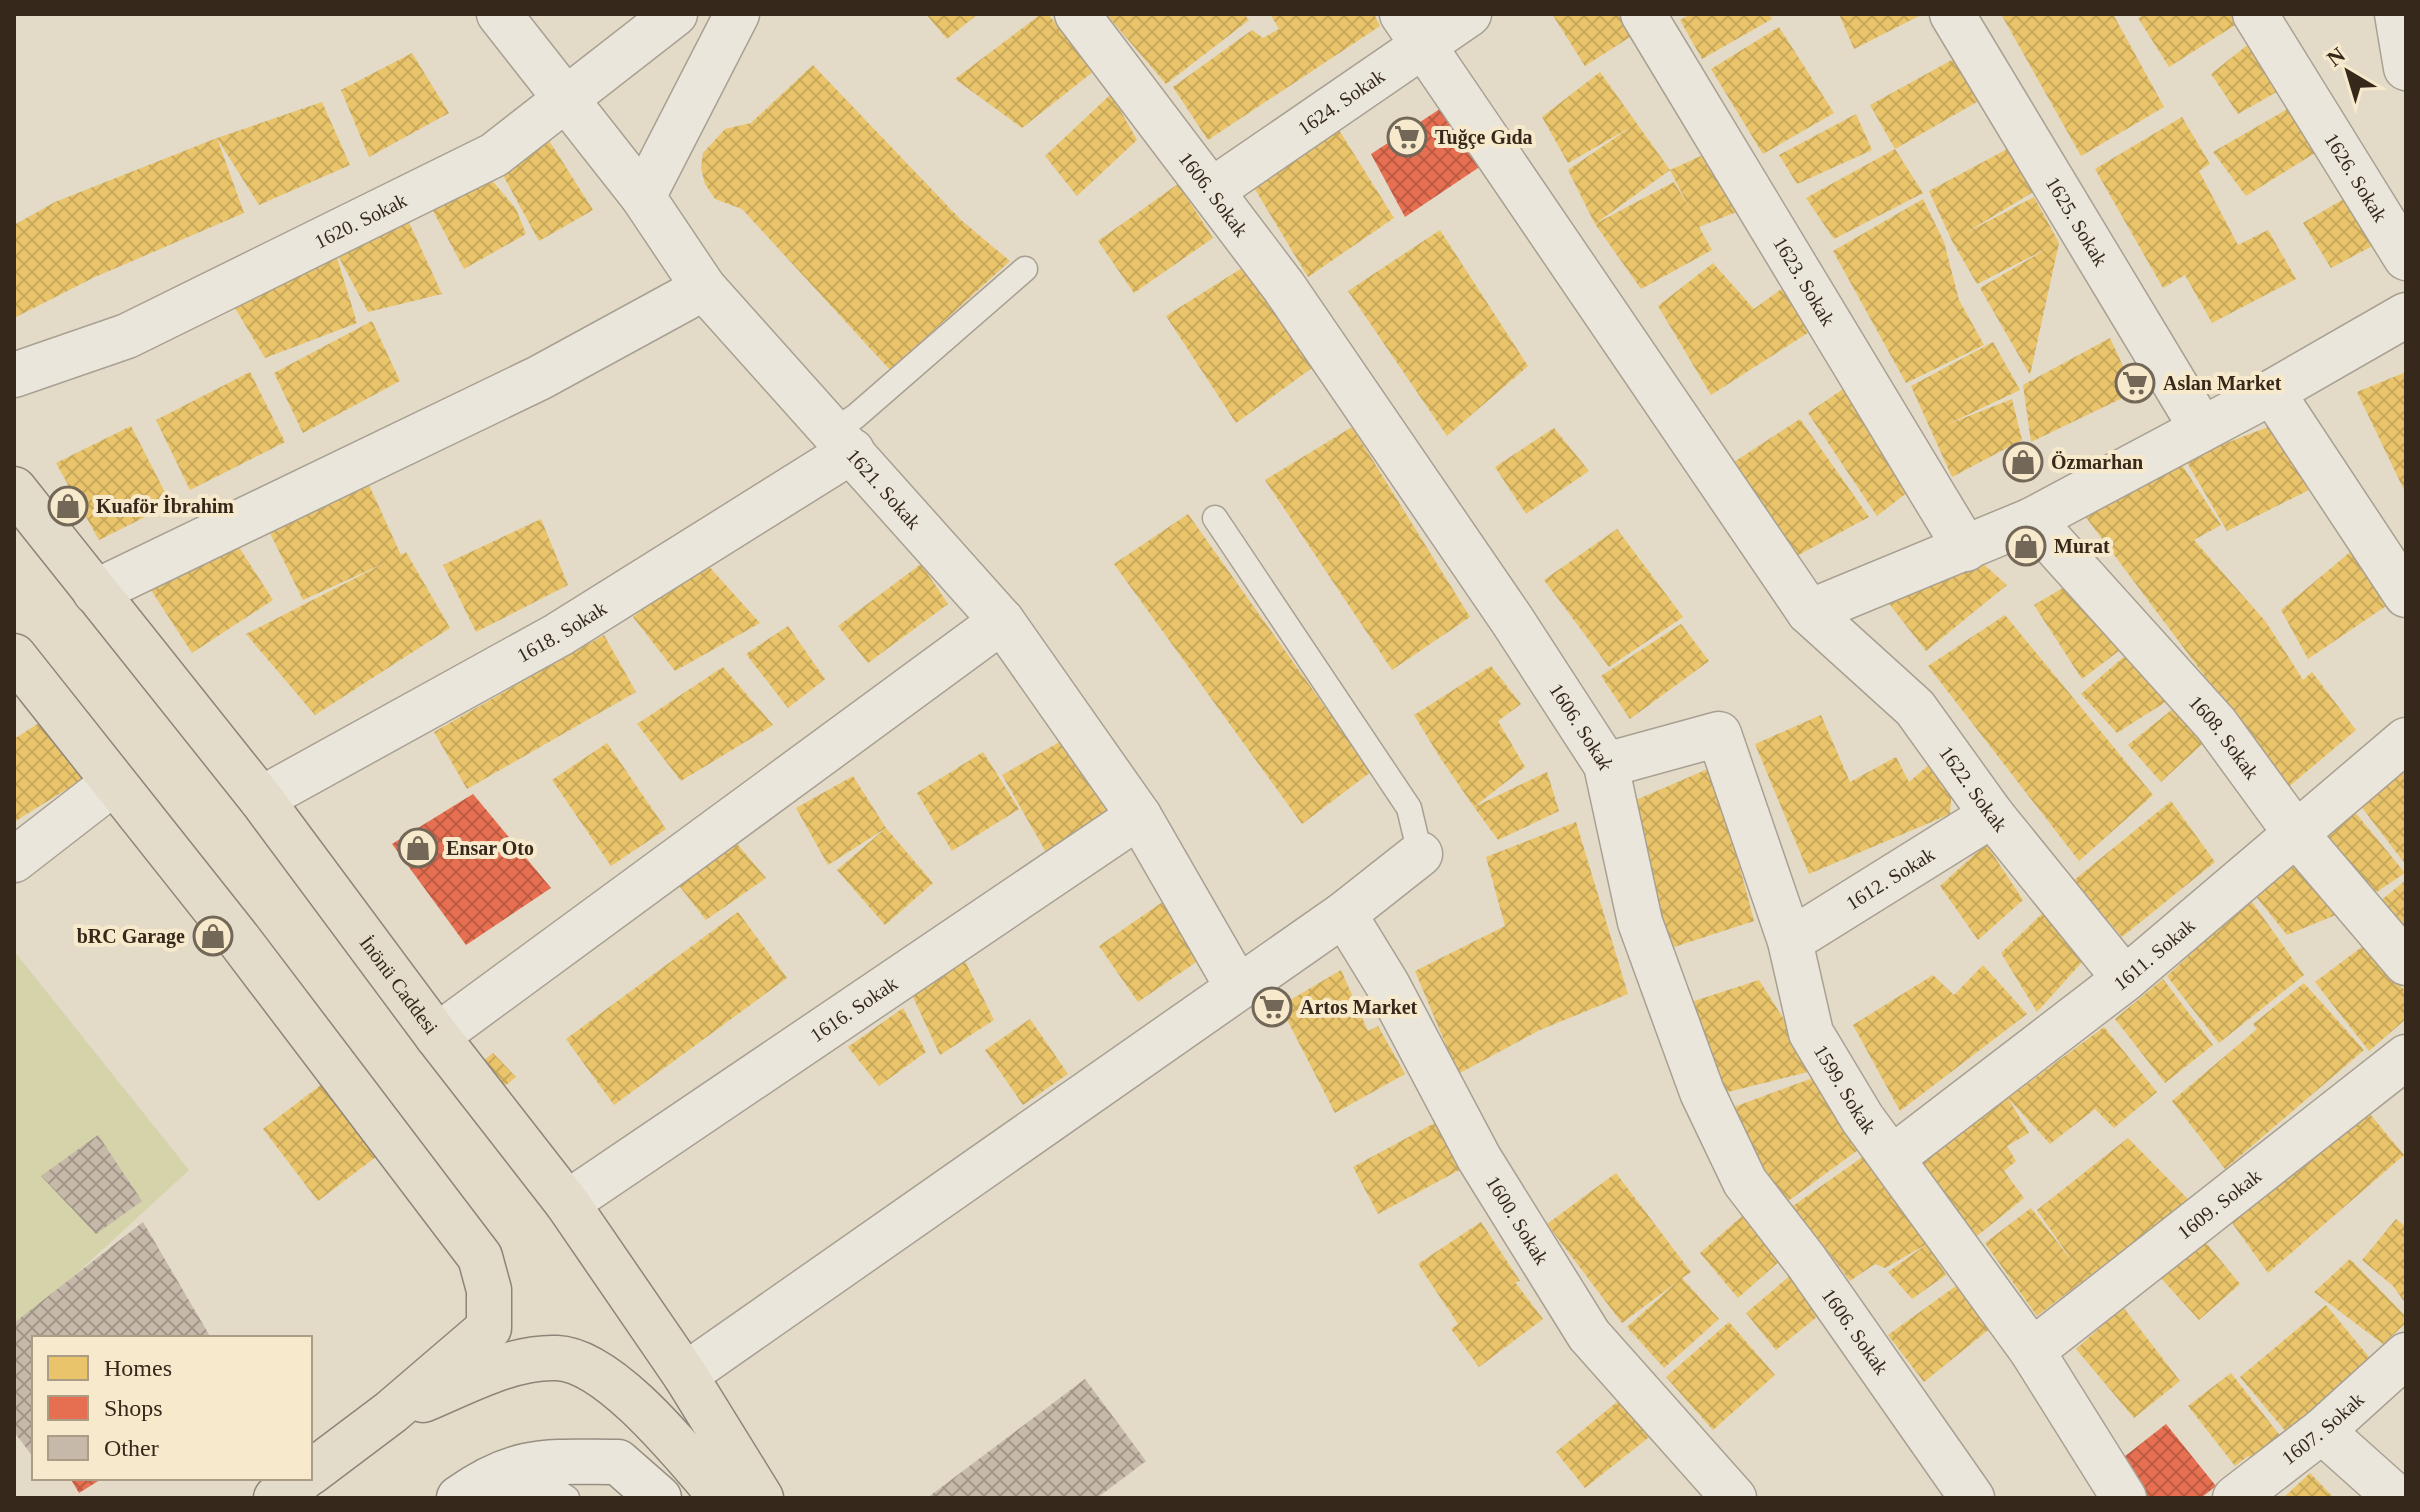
<svg xmlns="http://www.w3.org/2000/svg" width="2420" height="1512" font-family="'Times New Roman',serif">
	<defs>
		<pattern id="homes-cross-hatch" width="8" height="8" patternUnits="userSpaceOnUse" patternTransform="scale(2)"><rect width="8" height="8" fill="#e9c46a"/><path d="M0 0l8 8M0 8l8-8" fill="none" stroke="#c8a85b"/></pattern>
		<pattern id="shops-cross-hatch" width="8" height="8" patternUnits="userSpaceOnUse" patternTransform="scale(2)"><rect width="8" height="8" fill="#e76f51"/><path d="M0 0l8 8M0 8l8-8" fill="none" stroke="#bc5b42"/></pattern>
		<pattern id="building-cross-hatch" width="8" height="8" patternUnits="userSpaceOnUse" patternTransform="scale(2)"><rect width="8" height="8" fill="#c7b9a9"/><path d="M0 0l8 8M0 8l8-8" fill="none" stroke="#a29689"/></pattern>
	</defs>
	<rect width="100%" height="100%" fill="#e3dbc8"/>
	<path fill="#d4d3a9" d="M14 951 189 1170 14 1331Z"/>
	<g fill="url(#homes-cross-hatch)" fill-rule="evenodd">
		<path d="M926 14H978L947 39Z"/>
		<path d="M1041 14H1048L1094 71 1022 128 955 79Z"/>
		<path d="M1106 14H1244L1249 20 1166 84Z"/>
		<path d="M1270 14H1374L1380 26 1208 140 1173 87 1252 30 1263 38 1279 29Z"/>
		<path d="M1552 14H1631L1641 30 1585 66Z"/>
		<path d="M1691 14H1769L1772 19 1702 59 1680 20Z"/>
		<path d="M1839 14H1923L1854 49Z"/>
		<path d="M2001 14H2113L2164 107 2081 156Z"/>
		<path d="M2145 14H2240L2243 20 2169 67 2138 18Z"/>
		<path d="M1779 27 1834 113 1763 154 1711 69Z"/>
		<path d="M2250 43 2280 90 2238 114 2211 74Z"/>
		<path d="M412 53 449 113 369 157 341 90Z"/>
		<path d="M1959 56 1989 95 1895 149 1870 105Z"/>
		<path d="M813 65 961 220 1010 261 890 370 742 209 715 199 705 184 701 168 703 153 725 129 751 123Z"/>
		<path d="M1600 72 1670 170 1723 146 1754 205 1699 227 1712 250 1641 289 1595 224 1568 170 1631 127 1568 163 1542 117ZM1670 170 1690 209 1674 182 1595 224Z"/>
		<path d="M1111 94 1137 140 1077 196 1045 156Z"/>
		<path d="M322 102 350 165 259 205 217 138Z"/>
		<path d="M2298 103 2323 148 2246 196 2213 152Z"/>
		<path d="M1856 114 1872 150 1797 184 1779 155Z"/>
		<path d="M2182 117 2210 164 2199 171 2238 245 2268 230 2296 279 2212 323 2185 275 2163 288 2095 169Z"/>
		<path d="M1334 122 1394 218 1308 277 1250 181Z"/>
		<path d="M217 138 244 213 95 277 14 318V225L55 202Z"/>
		<path d="M548 139 593 210 539 241 499 168Z"/>
		<path d="M2009 148 2035 191 1964 234 2034 197 2059 243 2030 375 1980 288 2048 248 1977 284 1952 241 1929 191Z"/>
		<path d="M1895 149 1923 193 1834 239 1806 198Z"/>
		<path d="M490 178 516 209 526 234 464 269 432 209Z"/>
		<path d="M1178 184 1213 238 1134 293 1098 241Z"/>
		<path d="M2347 197 2376 244 2331 268 2303 223Z"/>
		<path d="M1923 199 1944 242 1959 300 1984 345 1906 383 1833 251Z"/>
		<path d="M406 216 442 294 368 312 334 248Z"/>
		<path d="M1440 230 1528 366 1447 436 1348 291Z"/>
		<path d="M334 248 357 323 265 358 232 303Z"/>
		<path d="M1250 263 1323 360 1236 423 1166 316Z"/>
		<path d="M1713 263 1754 309 1784 287 1814 329 1711 395 1658 306Z"/>
		<path d="M372 321 400 381 303 433 274 373Z"/>
		<path d="M2110 338 2135 392 2031 442 2023 385Z"/>
		<path d="M1993 342 2020 390 1946 425 2012 399 2022 440 1952 477 1911 386Z"/>
		<path d="M250 372 285 442 190 490 156 420Z"/>
		<path d="M2406 372V494L2357 392Z"/>
		<path d="M1856 380 1918 484 1877 516 1808 413Z"/>
		<path d="M1800 419 1869 517 1791 559 1731 464Z"/>
		<path d="M2281 422 2311 489 2227 531 2185 459Z"/>
		<path d="M131 426 171 504 99 540 56 463Z"/>
		<path d="M1352 427 1470 617 1392 670 1265 480Z"/>
		<path d="M1554 428 1589 471 1526 514 1495 467Z"/>
		<path d="M2180 462 2221 525 2194 540 2266 622 2303 680 2312 672 2356 730 2279 795 2204 675 2085 516Z"/>
		<path d="M369 485 401 555 406 552 450 628 315 715 246 634 385 563 303 600 269 531Z"/>
		<path d="M1188 514 1371 772 1302 824 1114 564Z"/>
		<path d="M541 519 568 585 476 632 443 565Z"/>
		<path d="M1617 529 1683 617 1609 667 1544 580Z"/>
		<path d="M233 538 273 600 192 653 151 590Z"/>
		<path d="M2355 548 2386 606 2308 659 2281 610Z"/>
		<path d="M1972 554 2007 585 1926 651 1883 596Z"/>
		<path d="M704 561 760 623 675 671 633 617Z"/>
		<path d="M921 564 948 604 868 663 838 626Z"/>
		<path d="M2078 579 2132 641 2082 679 2034 605Z"/>
		<path d="M2005 615 2153 795 2079 861 1928 666Z"/>
		<path d="M1681 624 1709 661 1630 719 1601 676Z"/>
		<path d="M788 626 825 679 788 708 746 654Z"/>
		<path d="M604 635 636 692 467 789 434 732Z"/>
		<path d="M2135 647 2178 694 2117 733 2081 694Z"/>
		<path d="M1491 666 1521 704 1498 721 1525 767 1474 807 1547 772 1559 811 1498 840 1474 807 1441 759 1414 715Z"/>
		<path d="M723 667 773 725 681 781 637 724Z"/>
		<path d="M2184 700 2213 734 2161 782 2128 745Z"/>
		<path d="M1821 715 1850 782 1896 757 1909 782 1937 758 1952 787 1950 814 1809 874 1755 744Z"/>
		<path d="M42 721 88 776 14 822V739Z"/>
		<path d="M1070 736 1115 815 1047 854 1002 775Z"/>
		<path d="M607 743 666 829 611 866 552 780Z"/>
		<path d="M983 752 1019 809 952 851 917 793Z"/>
		<path d="M2406 765V865L2360 805Z"/>
		<path d="M1710 768 1726 815 1754 921 1671 948 1644 850 1622 806Z"/>
		<path d="M853 776 886 828 828 865 796 808Z"/>
		<path d="M2171 801 2215 862 2122 937 2073 881Z"/>
		<path d="M2354 811 2405 873 2357 905 2308 847Z"/>
		<path d="M1576 822 1628 994 1540 1030 1458 1074 1415 971 1505 926 1486 857Z"/>
		<path d="M886 828 933 883 885 925 837 870Z"/>
		<path d="M728 833 766 878 706 920 673 878Z"/>
		<path d="M1986 844 2023 900 1978 940 1940 886Z"/>
		<path d="M2294 856 2338 914 2287 935 2250 889Z"/>
		<path d="M2406 880V935L2379 902Z"/>
		<path d="M1167 899 1205 956 1138 1002 1099 946Z"/>
		<path d="M2250 899 2304 975 2219 1043 2167 976Z"/>
		<path d="M2047 909 2083 961 2037 1012 2001 953Z"/>
		<path d="M738 912 787 978 614 1105 566 1039Z"/>
		<path d="M2363 946 2406 992V1019L2369 1051 2315 982Z"/>
		<path d="M964 959 994 1020 940 1055 912 995Z"/>
		<path d="M1983 965 2027 1014 1900 1111 1853 1025 1933 975 1954 995Z"/>
		<path d="M1341 970 1368 1031 1378 1026 1405 1074 1335 1113 1280 1006Z"/>
		<path d="M2163 979 2213 1045 2165 1083 2115 1019Z"/>
		<path d="M1759 980 1816 1070 1716 1095 1682 1005Z"/>
		<path d="M2304 983 2364 1050 2225 1169 2172 1101 2257 1029 2253 1024Z"/>
		<path d="M903 1008 926 1052 879 1086 848 1047Z"/>
		<path d="M1030 1019 1068 1074 1023 1105 985 1050Z"/>
		<path d="M2104 1027 2157 1092 2114 1128 2095 1109 2050 1144 2008 1098Z"/>
		<path d="M493 1053 516 1077 501 1089 480 1063Z"/>
		<path d="M1813 1078 1858 1150 1784 1204 1748 1146 1734 1107Z"/>
		<path d="M326 1081 381 1153 318 1201 263 1129Z"/>
		<path d="M2008 1098 2029 1133 2007 1146 2016 1161 2004 1171 2024 1198 1977 1236 1920 1164Z"/>
		<path d="M2360 1102 2404 1155 2268 1273 2222 1209Z"/>
		<path d="M1440 1120 1465 1167 1378 1214 1353 1167Z"/>
		<path d="M2128 1138 2189 1200 2037 1316 1985 1243 2031 1208 2075 1265 2037 1210Z"/>
		<path d="M1864 1156 1927 1244 1885 1268 1875 1264 1850 1281 1824 1246 1783 1213Z"/>
		<path d="M1616 1173 1691 1272 1682 1278 1719 1319 1664 1368 1627 1327 1677 1282 1622 1323 1547 1224Z"/>
		<path d="M1757 1203 1790 1252 1738 1298 1700 1253Z"/>
		<path d="M2396 1219 2406 1227V1304L2393 1286 2362 1260Z"/>
		<path d="M1481 1222 1520 1281 1515 1282 1543 1319 1479 1367 1451 1329 1458 1324 1418 1264Z"/>
		<path d="M2202 1238 2240 1284 2199 1320 2159 1276Z"/>
		<path d="M1927 1244 1946 1275 1912 1299 1888 1272Z"/>
		<path d="M2350 1259 2406 1317V1323L2383 1344 2314 1292Z"/>
		<path d="M1799 1268 1829 1307 1776 1350 1746 1313Z"/>
		<path d="M1960 1283 1992 1327 1924 1382 1888 1335Z"/>
		<path d="M2326 1305 2373 1362 2287 1433 2240 1377Z"/>
		<path d="M2123 1307 2180 1381 2134 1418 2076 1349Z"/>
		<path d="M1729 1322 1775 1375 1713 1430 1666 1377Z"/>
		<path d="M2231 1373 2285 1442 2259 1462 2248 1456 2235 1466 2188 1406Z"/>
		<path d="M1623 1397 1653 1434 1585 1488 1556 1452Z"/>
		<path d="M2310 1473 2334 1498H2283Z"/>
	</g>
	<g fill="url(#shops-cross-hatch)">
		<path d="M1443 107 1481 166 1405 217 1371 154Z"/>
		<path d="M473 794 551 888 466 945 392 844Z"/>
		<path d="M2166 1424 2216 1486 2201 1498H2142L2115 1464Z"/>
		<path d="M70 1478H103L79 1493Z"/>
	</g>
	<g fill="url(#building-cross-hatch)">
		<path d="M98 1135 142 1201 96 1234 41 1176Z"/>
		<path d="M143 1222 211 1338H34V1458L14 1432V1323Z"/>
		<path d="M1085 1379 1146 1461 1097 1498H927Z"/>
	</g>
	<g fill="none" stroke-linecap="round" stroke-linejoin="round">
		<defs>
			<g id="service">
				<path d="M834 431 856 416 1025 269"/>
				<path d="M1215 518 1409 808 1420 854"/>
				<path d="M501 1497C522 1485 547 1483 567 1498"/>
			</g>
			<g id="minor">
				<path id="s1" d="M499 14 643 197 704 288 1002 621 1139 816 1238 988"/>
				<path id="s2" d="M1077 14 1284 287 1512 620 1606 765 1640 922 1702 1092 1745 1182 1806 1261 1972 1498"/>
				<path id="s3" d="M1402 14 1809 612 1915 708 1992 815 2125 979"/>
				<path id="s4" d="M1643 14 1966 549"/>
				<path id="s5" d="M1952 14 2202 429"/>
				<path id="s6" d="M2255 14 2406 258"/>
				<path d="M2397 14 2406 68"/>
				<path id="s7" d="M1214 189 1469 14"/>
				<path d="M643 197 737 14"/>
				<path id="s8" d="M14 375 127 336 494 155 675 14"/>
				<path d="M2272 392 2406 595"/>
				<path id="s9" d="M2032 520 2216 724 2297 835 2406 963"/>
				<path d="M95 592 539 378 704 288"/>
				<path d="M1809 612 2032 520 2272 392 2406 315"/>
				<path id="s10" d="M1606 765 1719 734 1790 941 1811 1033 1862 1118 2032 1351 2124 1498"/>
				<path id="s11" d="M261 799 558 635 852 451"/>
				<path d="M14 860 112 784"/>
				<path id="s12" d="M1344 914 1387 984 1479 1158 1589 1335 1734 1498"/>
				<path id="s13" d="M1790 941 1992 815"/>
				<path d="M437 1036 1002 621"/>
				<path id="s14" d="M1892 1158 2125 979 2406 740"/>
				<path id="s15" d="M567 1203 1139 816"/>
				<path id="s16" d="M2032 1351 2406 1057"/>
				<path d="M685 1375 1344 914 1420 854"/>
				<path d="M2322 1431 2397 1498"/>
				<path id="s17" d="M2235 1498 2322 1431 2406 1355"/>
			</g>
			<path id="secondary" d="M459 1498C518 1456 549 1462 618 1462L659 1498"/>
			<g id="primary">
				<path id="s18" d="M14 489 261 799 437 1036 567 1203 685 1375 761 1498"/>
				<path d="M14 656 240 941 480 1257 489 1290V1328L391 1412 310 1473"/>
				<path d="M423 1400C464 1383 512 1356 557 1358 611 1360 688 1459 722 1498"/>
				<path d="M276 1498 303 1478"/>
			</g>
		</defs>
		<use href="#service" stroke="#a8a092" stroke-width="27"/>
		<use href="#minor" stroke="#a8a092" stroke-width="47"/>
		<use href="#secondary" stroke="#978f82" stroke-width="47"/>
		<use href="#primary" stroke="#8d8579" stroke-width="47"/>
		<use href="#service" stroke="#ebe6db" stroke-width="24"/>
		<use href="#minor" stroke="#ebe6db" stroke-width="44"/>
		<use href="#secondary" stroke="#ebe6db" stroke-width="44"/>
		<use href="#primary" stroke="#e3dccb" stroke-width="44"/>
	</g>
	<defs>
		<symbol id="supermarket-ring" viewBox="-11 -11 22 22"><circle r="9.5" fill="#f7eacc" stroke="#736758" stroke-width="1.5"/><path d="M-6-5.5h2.5l.6 2H6L4.5 2H-2.5L-4.4-4H-6ZM-1.5 3.2a1.3 1.3 0 1 0 .1 0ZM3 3.2a1.3 1.3 0 1 0 .1 0Z" fill="#736758"/></symbol>
		<symbol id="shop-ring" viewBox="-11 -11 22 22"><circle r="9.5" fill="#f7eacc" stroke="#736758" stroke-width="1.5"/><path d="M-5-2.5h2.3a2.7 3.5 0 0 1 5.4 0H5L5.5 6h-11ZM-1.5-2.5h3a1.5 2.3 0 0 0-3 0Z" fill="#736758"/></symbol>
	</defs>
	<g fill-rule="evenodd">
		<use href="#supermarket-ring" x="1385" y="115" width="44" height="44"/>
		<use href="#supermarket-ring" x="2113" y="361" width="44" height="44"/>
		<use href="#shop-ring" x="2001" y="440" width="44" height="44"/>
		<use href="#shop-ring" x="46" y="484" width="44" height="44"/>
		<use href="#shop-ring" x="2004" y="524" width="44" height="44"/>
		<use href="#shop-ring" x="396" y="826" width="44" height="44"/>
		<use href="#shop-ring" x="191" y="914" width="44" height="44"/>
		<use href="#supermarket-ring" x="1250" y="985" width="44" height="44"/>
	</g>
	<g text-anchor="middle" dominant-baseline="central" stroke-width="8" stroke-linejoin="round" paint-order="stroke">
		<g font-size="20" fill="#36281b" stroke="#f7eacc">
			<text stroke="none"><textPath href="#s7" startOffset="154">1624. Sokak</textPath></text>
			<text stroke="none"><textPath href="#s6" startOffset="192">1626. Sokak</textPath></text>
			<text stroke="none"><textPath href="#s2" startOffset="226">1606. Sokak</textPath></text>
			<text stroke="none"><textPath href="#s8" startOffset="380">1620. Sokak</textPath></text>
			<text stroke="none"><textPath href="#s5" startOffset="242">1625. Sokak</textPath></text>
			<text stroke="none"><textPath href="#s4" startOffset="312">1623. Sokak</textPath></text>
			<text stroke="none"><textPath href="#s1" startOffset="612">1621. Sokak</textPath></text>
			<text stroke="none"><textPath href="#s11" startOffset="344">1618. Sokak</textPath></text>
			<text stroke="none"><textPath href="#s2" startOffset="874">1606. Sokak</textPath></text>
			<text stroke="none"><textPath href="#s9" startOffset="290">1608. Sokak</textPath></text>
			<text stroke="none"><textPath href="#s3" startOffset="966">1622. Sokak</textPath></text>
			<text stroke="none"><textPath href="#s13" startOffset="118">1612. Sokak</textPath></text>
			<text stroke="none"><textPath href="#s14" startOffset="332">1611. Sokak</textPath></text>
			<text stroke="none"><textPath href="#s18" startOffset="628">İnönü Caddesi</textPath></text>
			<text stroke="none"><textPath href="#s15" startOffset="346">1616. Sokak</textPath></text>
			<text stroke="none"><textPath href="#s10" startOffset="496">1599. Sokak</textPath></text>
			<text stroke="none"><textPath href="#s16" startOffset="238">1609. Sokak</textPath></text>
			<text stroke="none"><textPath href="#s12" startOffset="352">1600. Sokak</textPath></text>
			<text stroke="none"><textPath href="#s2" startOffset="1546">1606. Sokak</textPath></text>
			<text stroke="none"><textPath href="#s17" startOffset="112">1607. Sokak</textPath></text>
		</g>
		<g font-size="20" font-weight="bold" fill="#36281b" stroke="#f7eacc" text-anchor="start">
			<text x="1435" y="137">Tuğçe Gıda</text>
			<text x="2163" y="383">Aslan Market</text>
			<text x="2051" y="462">Özmarhan</text>
			<text x="96" y="506">Kuaför İbrahim</text>
			<text x="2054" y="546">Murat</text>
			<text x="446" y="848">Ensar Oto</text>
			<text x="185" y="936" text-anchor="end">bRC Garage</text>
			<text x="1300" y="1007">Artos Market</text>
		</g>
	</g>
	<rect width="2420" height="1512" fill="none" stroke="#36281b" stroke-width="32"/>
	<rect x="32" y="1336" width="280" height="144" fill="#f7eacc" stroke="#aa9c85" stroke-width="2"/>
	<rect x="48" y="1356" width="40" height="24" fill="#e9c46a" stroke="#aa9c85" stroke-width="2"/>
	<text x="104" y="1376" font-size="24" fill="#36281b">Homes</text>
	<rect x="48" y="1396" width="40" height="24" fill="#e76f51" stroke="#aa9c85" stroke-width="2"/>
	<text x="104" y="1416" font-size="24" fill="#36281b">Shops</text>
	<rect x="48" y="1436" width="40" height="24" fill="#c7b9a9" stroke="#aa9c85" stroke-width="2"/>
	<text x="104" y="1456" font-size="24" fill="#36281b">Other</text>
	<g transform="translate(2348 72) rotate(322)" stroke="#f7eacc" stroke-width="6" paint-order="stroke">
	<path d="M0-6L14 30L0 20L-14 30Z" fill="#36281b"/>
	<text y="-12" font-size="22" font-weight="bold" text-anchor="middle" fill="#36281b">N</text>
	</g>
</svg>
